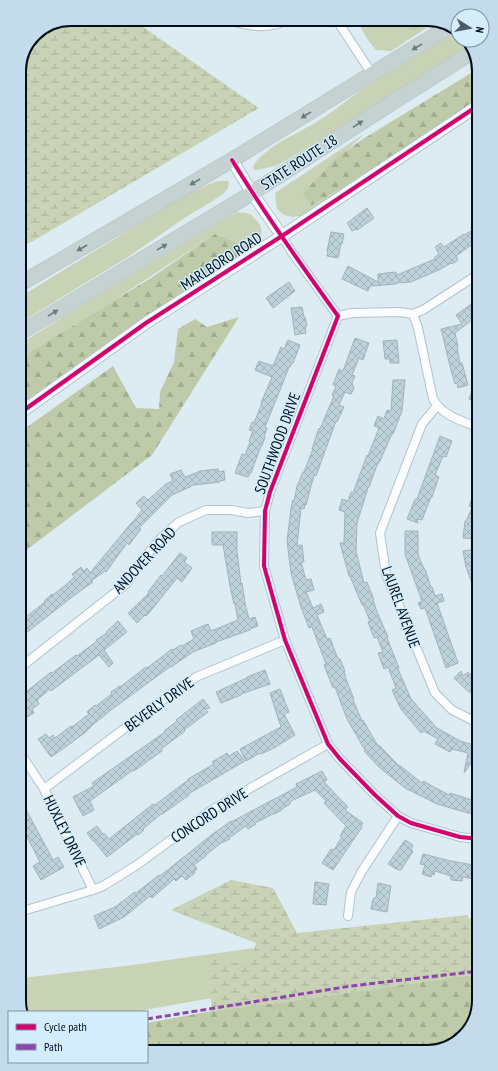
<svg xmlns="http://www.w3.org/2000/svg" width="498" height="1071" font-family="'PT Sans Narrow',sans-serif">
	<defs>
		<pattern id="forest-firs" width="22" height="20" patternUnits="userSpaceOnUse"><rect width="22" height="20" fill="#bfcaa9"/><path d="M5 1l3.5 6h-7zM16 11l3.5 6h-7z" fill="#a2ac91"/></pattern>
		<pattern id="wetland-marsh" width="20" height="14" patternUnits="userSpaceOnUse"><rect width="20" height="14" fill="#c8d2b4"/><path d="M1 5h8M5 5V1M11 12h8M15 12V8" fill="none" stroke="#aab39a"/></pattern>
		<pattern id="building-cross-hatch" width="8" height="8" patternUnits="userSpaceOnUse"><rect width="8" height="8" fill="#bed2dc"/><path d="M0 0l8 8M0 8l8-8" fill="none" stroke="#a2b3bc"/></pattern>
	</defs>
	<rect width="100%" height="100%" fill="#ddebf3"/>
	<g fill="#c8d2b4">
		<path d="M356 19H431L437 21 391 51 376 50 368 40Z"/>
		<path d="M458 30V40H466L471 47 380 104 278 165 258 170H254L253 166C266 146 295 135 315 123 330 114 343 103 357 93 390 71 424 51 458 30Z"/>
		<path d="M364 134 303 193 311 206 362 176 315 208 301 216 292 217 284 215 277 209 276 202 275 193Z"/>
		<path d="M218 181H228L229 183 228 188 224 193 211 202 189 215 128 257 90 280 20 323V297L184 196 207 185Z"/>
		<path d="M237 212C241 213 246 212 249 214 251 214 253 216 254 218 266 228 263 241 250 248L215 234 113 301 20 358V344L88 301 221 221Z"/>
		<path d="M479 917V966L223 996 133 1012H22V978L125 966Z"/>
	</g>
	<g fill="url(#forest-firs)">
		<path d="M393 19H431L434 20 415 30 391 23Z"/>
		<path d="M476 70V100L360 177 311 206 303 193 335 159 363 139Z"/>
		<path d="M215 234 250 248 132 326 20 405V358L151 278Z"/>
		<path d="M239 317 152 455 20 555V432L113 366 136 408 159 409 160 392 174 362 178 329 195 319 207 327Z"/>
		<path d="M471 975H479V1001L470 1029 444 1049 147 1051V1023L212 1011 283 1002Z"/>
	</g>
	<g fill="url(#wetland-marsh)">
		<path d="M71 19H132L259 108 33 241 20 246 19 115 27 108 19 76V67L34 34Z"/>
		<path d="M231 880 273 888 297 933 468 915 471 975 283 1002 212 1011 207 957 250 966 256 943 171 910Z"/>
	</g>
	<g fill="url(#building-cross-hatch)" stroke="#a0b3bd">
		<path d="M367 208 374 218 357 230 356 229 352 231 347 223Z"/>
		<path d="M477 228V241L456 256 458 260 452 264 451 263 441 269 411 282 396 283V284L370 286 368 291 342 279 348 266 378 282V274L396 272 397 275 435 259 434 258 439 254 435 247 441 243 444 247 464 234V235L473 230V231Z"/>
		<path d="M331 232 344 234 342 244H341L338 258 327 256 328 252 327 251Z"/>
		<path d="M289 282 295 291 273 308 266 298Z"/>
		<path d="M477 302V316L455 333 458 347H457L460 363H462L468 385 458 388 457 383 455 384 451 370 441 329 462 324 456 315 473 303V304Z"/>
		<path d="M302 307 304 317H305L307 326 305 327 306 333 295 335 291 308Z"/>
		<path d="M355 338 369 343 363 360 359 358 352 375 355 376 352 383 354 389 351 394 345 392 339 405 344 407 337 422 336 421 316 476 314 475 306 505 305 504 304 509 301 508 297 546 302 545 304 562H301L306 580 311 579 314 590 306 592 313 608 321 604 324 612 317 615 327 639 330 638 338 659H340L345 671 344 672 347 682 354 699 353 700 362 721 363 720 378 746 379 745 399 766V765L422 783 423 781 449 795 450 793 478 802V814L468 813 437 804 405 788 380 768 364 751 365 750 347 719 335 687 333 688 324 665 326 664 312 627 309 628 301 607 291 573 287 541 291 508 293 500 294 501 297 486 303 472H304L313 449H312L319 428 320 429 334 396 332 395 336 386 333 385 339 369 343 371Z"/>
		<path d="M288 340 300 345 293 363H292L290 367H289L280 390 265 427 267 428 264 437H265L262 446H261L251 473H250L248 477 235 473 242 454 245 455 250 442 249 441 253 431 249 430 252 422 254 423 262 403H261L272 377 255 370 259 361 273 366 281 347 284 349Z"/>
		<path d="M397 340 399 363H390V359H385L383 341Z"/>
		<path d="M477 378V403L469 399Z"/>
		<path d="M393 380H405L402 411 393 434H392L390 438 380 461 377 465 369 487 368 488 357 523 356 551 364 583 367 582 374 600H373L377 612 388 637 387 638 399 668 398 669 411 699 437 728 460 741 478 746V760L474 759 465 772H464L468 753 452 749 450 752 435 744 438 739 424 731 421 733 401 709 392 690 396 688 388 667 384 669 378 653 383 652 377 637 374 638 368 622 370 621 363 604 362 605 350 576H349L340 543H344L345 512 339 510 342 499 348 501 351 492 353 493 367 455 368 456 379 428 374 426 378 416 384 419 387 410 391 411Z"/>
		<path d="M440 436 452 441 446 457 443 456 435 475 439 477 432 497H431L422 520 417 519 418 523 407 519 415 499H417Z"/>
		<path d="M218 469 219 472 224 471 225 480 220 481V482L194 485 172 495 139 528 141 529 129 545 127 543 106 572 105 571 91 581 93 582 76 594 21 637V627L25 624 22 620 45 602 44 601 52 594 53 595 68 583 74 577 72 574 81 567 84 571 87 568 90 573 132 522H133L142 510 136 503 144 496 148 500 166 484 173 481 170 474 181 470 184 476H185L186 477 200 471Z"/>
		<path d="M477 485 478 528 477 539 463 538 465 521H466L472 508 469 506Z"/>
		<path d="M405 531H418V554L424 569H425L431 587H432L435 596 442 594 444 601 437 603 458 663 446 668 425 608 421 609 418 603 422 601 405 554Z"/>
		<path d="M212 532H237V551L241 584 242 583 245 603 249 619 255 617 258 626 250 629V630L216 642V643L193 652 171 667V666L111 710 90 727V728L87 730V731L71 743 51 757 38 739 46 734 49 738 53 735 55 738 71 726 72 727 89 714 87 712 95 705 96 706 112 694 111 692 120 686V687L146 667 147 668 172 649 173 650 181 645 182 646 194 639 191 631 208 624 211 631 238 620 235 604H234L230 586 223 545H212Z"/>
		<path d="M477 549 478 555V597H477L466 567 463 551Z"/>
		<path d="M180 553 187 558 184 562 192 568 182 582 177 578 149 613 146 616 145 615 137 623 128 613 149 593 148 592 161 575 162 576Z"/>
		<path d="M118 621 127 632 104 650 113 663 109 667 99 655 51 691 50 689 37 700 39 704 32 709 34 713 25 718 21 712V696L51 672 52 673 76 655 77 656 97 641 96 640 107 633 106 632Z"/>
		<path d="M265 670 270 684 241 694V695L221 703 216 692 247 678V677Z"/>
		<path d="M461 671 463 676 468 672 478 682V684L470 693 454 678Z"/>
		<path d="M280 689 289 712 284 714 295 735 274 748 261 754 260 753 246 761 240 749 281 727 270 693Z"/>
		<path d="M203 699 210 708 205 709 208 712 184 730 185 731 161 749 162 751 134 771 133 770 90 801 94 810 83 816 73 797 94 786 92 783 165 732 164 731 177 721 176 720Z"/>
		<path d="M237 751 245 761 188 794 189 795 161 815V814L143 829 144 830 138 835 137 834 107 857 94 841H93L87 833 97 826 103 834 104 833 109 839 153 804 155 805 188 780V779L214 764 212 762 227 753 229 756Z"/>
		<path d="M322 771 327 780 324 782 348 807 345 810 363 823 361 826 362 827 333 870 322 863 331 849 334 850 342 837 340 836 346 826 324 803 326 801 315 790 293 800 290 803V804L282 809V810L274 814H273L255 823 256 824 248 829 246 826 229 838 230 839 221 843 206 855V856L194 865 197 869 194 871 195 873 186 880 182 876 176 881 174 879 152 898 150 896 124 917 99 929 94 916 115 907 135 892 136 893 159 875 160 876 214 833 231 821V822L297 787 296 784Z"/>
		<path d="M21 800 53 860 58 857 64 867 41 880 33 866 40 862 21 825Z"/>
		<path d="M405 840 413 845 411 850 413 851 401 870H398L388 864Z"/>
		<path d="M423 854 451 861 479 866V880L463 877 462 881 451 880V876L435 871 434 875 432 874 431 877 422 874 425 865 420 864Z"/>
		<path d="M315 882 329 884 326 905 313 904Z"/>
		<path d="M378 883 391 886 387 912 371 909 373 899H374V898H376Z"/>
	</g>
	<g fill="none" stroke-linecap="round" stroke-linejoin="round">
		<defs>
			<g id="street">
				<path d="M225 19C247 26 268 31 289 19"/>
				<path d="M336 19 372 74"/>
				<path d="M282 236 291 251 338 316 270 492 265 511 264 566 285 640 328 744 340 759 375 795 398 816 411 823 460 837 479 839"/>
				<path d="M413 314 418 328 433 399C443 416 460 420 477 427"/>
				<path d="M338 316 352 313 399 312 413 314 423 310 477 275"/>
				<path d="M437 406 422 424 380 533 386 574 435 693 452 710 476 722H478"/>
				<path d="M21 667 126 584 143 559 162 537 179 522 206 510H231L248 513 265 511"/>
				<path d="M21 754 44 789 93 890"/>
				<path d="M44 789 153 707 196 677 285 640"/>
				<path d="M26 910 93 890 103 886 137 865 210 811 328 744"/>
				<path d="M348 916 351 892 362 871 398 816"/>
			</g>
			<g id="secondary">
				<path d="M232 160 252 193 282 236"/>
				<path d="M20 413 146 323 282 236 476 107"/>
			</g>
			<g id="highway">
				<path d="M20 284 232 160 450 26"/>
				<path d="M20 333 252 193 387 106 474 51"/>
			</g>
		</defs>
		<use href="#street" stroke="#b1c3ce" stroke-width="10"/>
		<use href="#secondary" stroke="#b1c3ce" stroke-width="13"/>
		<use href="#highway" stroke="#c0c8cd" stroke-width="16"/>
		<use href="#street" stroke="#fafcfd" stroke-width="8"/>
		<use href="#secondary" stroke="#fafcfd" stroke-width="11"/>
		<use href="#highway" stroke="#c4d2d1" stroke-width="14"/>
		<path stroke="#8e44ad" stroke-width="3" stroke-dasharray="6 3" stroke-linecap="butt" d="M147 1019 351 986 479 971"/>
		<defs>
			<g id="cycleway">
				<path d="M232 160C265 214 301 265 338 316L270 492 265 511 264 566 285 640 328 744 340 759 375 795 398 816 411 823 460 837 479 839"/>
				<path d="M20 413 146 323 282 236 476 107"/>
			</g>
		</defs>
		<use href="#cycleway" stroke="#d4edfc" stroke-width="6"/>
		<use href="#cycleway" stroke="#d6006c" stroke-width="4"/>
	</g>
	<defs><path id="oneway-solid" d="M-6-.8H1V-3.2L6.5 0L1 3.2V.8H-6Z"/></defs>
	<g fill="#6c7a7f">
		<use href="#oneway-solid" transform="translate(417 47) rotate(149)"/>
		<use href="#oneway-solid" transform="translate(306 115) rotate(148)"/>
		<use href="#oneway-solid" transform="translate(358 124) rotate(-33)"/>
		<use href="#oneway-solid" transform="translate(195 182) rotate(150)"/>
		<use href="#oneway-solid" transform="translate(162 247) rotate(-31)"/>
		<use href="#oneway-solid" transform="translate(82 248) rotate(150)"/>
		<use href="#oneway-solid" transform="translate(53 313) rotate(-31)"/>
	</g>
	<g text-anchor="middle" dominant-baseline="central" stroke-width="3" stroke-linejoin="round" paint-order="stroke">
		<g font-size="15" fill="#000e1a" stroke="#d4edfc">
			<text transform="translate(299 162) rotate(-33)">STATE ROUTE 18</text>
			<text transform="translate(221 261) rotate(-33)">MARLBORO ROAD</text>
			<text transform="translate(277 443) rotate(-70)">SOUTHWOOD DRIVE</text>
			<text transform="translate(144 560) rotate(-47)">ANDOVER ROAD</text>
			<text transform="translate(401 607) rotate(70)">LAUREL AVENUE</text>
			<text transform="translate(159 704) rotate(-36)">BEVERLY DRIVE</text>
			<text transform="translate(209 815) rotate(-33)">CONCORD DRIVE</text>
			<text transform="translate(65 831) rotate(64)">HUXLEY DRIVE</text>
		</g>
	</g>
	<path d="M0 0H498V1071H0ZM71 26H427A45 45 0 0 1 472 71V1000A45 45 0 0 1 427 1045H71A45 45 0 0 1 26 1000V71A45 45 0 0 1 71 26Z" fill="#c3dbea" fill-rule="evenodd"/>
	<path fill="none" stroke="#000e1a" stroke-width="2" d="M71 26H427A45 45 0 0 1 472 71V1000A45 45 0 0 1 427 1045H71A45 45 0 0 1 26 1000V71A45 45 0 0 1 71 26Z"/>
	<rect x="8" y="1011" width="140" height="52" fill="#d4edfc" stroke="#7f94a2"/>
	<rect x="16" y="1024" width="20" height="6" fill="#d6006c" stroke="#7f94a2"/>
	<text x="44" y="1031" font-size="12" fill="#000e1a">Cycle path</text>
	<rect x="16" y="1044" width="20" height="6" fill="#8e44ad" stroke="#7f94a2"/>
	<text x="44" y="1051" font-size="12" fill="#000e1a">Path</text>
	<g transform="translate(470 28) rotate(101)"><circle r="19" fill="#d4edfc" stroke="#7f94a2"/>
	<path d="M0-3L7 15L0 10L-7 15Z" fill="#4d5b66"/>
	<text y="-6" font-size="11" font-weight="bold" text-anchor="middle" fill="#000e1a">N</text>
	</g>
</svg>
